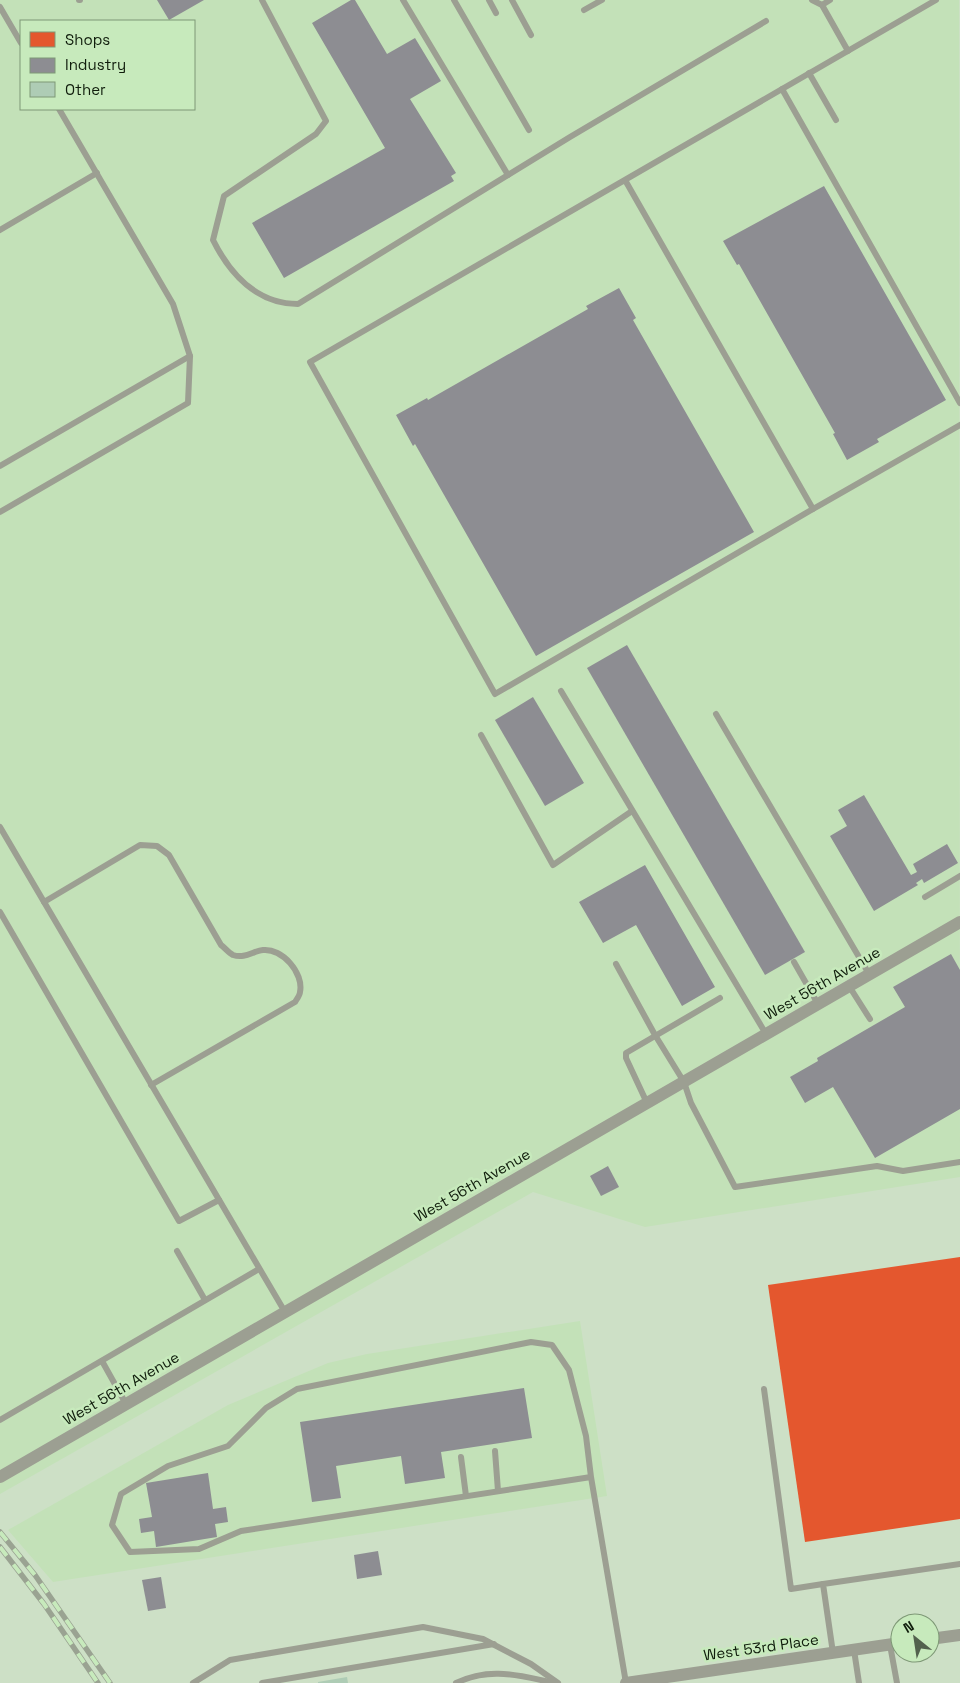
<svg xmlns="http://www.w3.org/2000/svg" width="960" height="1683" font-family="'Space Grotesk',sans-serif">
	<rect width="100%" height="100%" fill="#cde0c6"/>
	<g fill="#c3e1b8" fill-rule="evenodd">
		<path d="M0 0H959L960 1177 645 1227 533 1192 0 1494ZM21 21H194V109H21Z"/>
		<path d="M580 1321 607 1496 53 1582 8 1530 228 1405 328 1363 367 1354Z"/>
	</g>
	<path fill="#e4572e" d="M960 1257V1519L805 1542 768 1285Z"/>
	<g fill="#8d8d92">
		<path d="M157 0H204L169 20Z"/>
		<path d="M351 0H355L387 54 415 38 441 81 410 99 456 173 451 176 454 181 284 278 252 223 385 148 312 23Z"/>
		<path d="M824 186 946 400 877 439 879 442 847 460 833 434 835 433 739 264 737 265 723 241Z"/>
		<path d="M619 288 636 318 633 320 754 532 536 656 415 444 413 446 396 415 427 398 428 400 588 309 586 306Z"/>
		<path d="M627 645 805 952 765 975 587 668Z"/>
		<path d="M533 697 584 783 545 806 495 720Z"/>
		<path d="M864 795 911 875 917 872 913 864 947 844 958 863 924 883 922 879 916 883 918 885 874 911 830 836 847 826 838 810Z"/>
		<path d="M645 865 715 987 682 1006 636 925 603 943 579 902Z"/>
		<path d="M951 954 960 970V1109L875 1158 833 1087 805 1103 790 1077 818 1061 817 1058 905 1007 893 987Z"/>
		<path d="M608 1166 619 1187 601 1196 590 1176Z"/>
		<path d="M524 1388 532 1438 441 1452 445 1478 405 1484 401 1456 336 1466 341 1498 312 1502 300 1422Z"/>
		<path d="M208 1473 213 1509 226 1507 228 1522 215 1524 217 1537 156 1547 154 1531 141 1533 139 1519 152 1517 146 1483Z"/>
		<path d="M378 1551 382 1575 357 1579 354 1555Z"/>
		<path d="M161 1577 166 1608 148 1611 142 1580Z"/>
	</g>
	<path fill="#aeccb5" d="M347 1677 348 1683H318V1682Z"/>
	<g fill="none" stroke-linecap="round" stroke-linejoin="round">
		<g stroke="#9c9f92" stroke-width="6">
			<path d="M79 0H80"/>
			<path d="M262 0 326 121 316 134 224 196 213 240C230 274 257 304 298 304L570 137 766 21"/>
			<path d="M403 0 508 175"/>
			<path d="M454 0 529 130"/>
			<path d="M489 0 496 13"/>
			<path d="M512 0 531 35"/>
			<path d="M812 0 822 5 848 51"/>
			<path d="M822 5 830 0"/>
			<path d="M0 7 21 43"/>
			<path d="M584 10 602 0"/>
			<path d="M809 73 836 120"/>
			<path d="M782 89 960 403"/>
			<path d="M625 180 813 509 495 694 310 362 936 0"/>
			<path d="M0 230 97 173"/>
			<path d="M0 466 190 356"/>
			<path d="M813 509 960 425"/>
			<path d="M0 512 188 403 190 356 173 304 59 109"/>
			<path d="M561 691 766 1034"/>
			<path d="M716 714 869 974"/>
			<path d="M481 735 553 865 632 811"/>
			<path d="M0 827 285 1312"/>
			<path d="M925 897 960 876"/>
			<path d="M44 902 140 845 157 846 169 855 221 945C225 948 229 953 233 955 245 959 253 951 263 950 282 948 304 973 300 992 300 995 297 999 295 1002L151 1085"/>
			<path d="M0 912 179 1221 219 1200"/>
			<path d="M794 962 818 1004"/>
			<path d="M616 964 655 1035 684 1082 691 1103 735 1187 877 1166 903 1171 960 1162"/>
			<path d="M849 986 870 1019"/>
			<path d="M647 1103 626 1058V1053L720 998"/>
			<path d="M177 1251 205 1300"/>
			<path d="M102 1361 126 1404"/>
			<path d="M764 1389 791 1589 823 1584"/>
			<path d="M0 1420 259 1269"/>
			<path d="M495 1451 498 1491"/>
			<path d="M461 1457 466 1496"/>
			<path d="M591 1477 586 1436 569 1370 552 1345 531 1342 297 1389 266 1408 228 1446 168 1466 121 1494 112 1525 130 1552 199 1549 241 1531 591 1477 626 1683"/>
			<path d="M890 1645 897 1683"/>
			<path d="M854 1650 859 1683"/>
			<path d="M833 1653 823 1584 960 1564"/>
			<path d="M193 1683 230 1660 423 1627 483 1639 531 1664 558 1683"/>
			<path d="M262 1683 494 1644"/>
			<path d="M456 1683C491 1666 519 1676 555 1683"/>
		</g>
		<g stroke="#9c9f92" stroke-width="12">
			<path d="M0 1477 960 922"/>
			<path d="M930 1639 960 1635"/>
			<path d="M626 1683 900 1643"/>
		</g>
		<defs>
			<g id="rail">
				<path d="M0 1532 35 1575 110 1683"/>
				<path d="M0 1547 44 1604 98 1683"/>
			</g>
		</defs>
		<use href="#rail" stroke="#9aa392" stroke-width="5.5"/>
		<use href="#rail" stroke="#c7eabc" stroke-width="4" stroke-dasharray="11" stroke-linecap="butt"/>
	</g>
	<g text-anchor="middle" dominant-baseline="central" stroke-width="5" stroke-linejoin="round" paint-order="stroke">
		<g font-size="15" fill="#101d0c" stroke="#c7eabc">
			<text transform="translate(822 983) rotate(-30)">West 56th Avenue</text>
			<text transform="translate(472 1185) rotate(-30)">West 56th Avenue</text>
			<text transform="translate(121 1388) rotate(-30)">West 56th Avenue</text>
			<text transform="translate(761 1647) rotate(-8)">West 53rd Place</text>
		</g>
	</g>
	<rect x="20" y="20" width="175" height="90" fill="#c7eabc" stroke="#7e9876"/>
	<rect x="30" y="32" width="25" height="15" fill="#e4572e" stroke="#7e9876"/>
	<text x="65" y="45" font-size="15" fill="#101d0c">Shops</text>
	<rect x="30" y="58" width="25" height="15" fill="#8d8d92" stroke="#7e9876"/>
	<text x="65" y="70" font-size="15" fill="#101d0c">Industry</text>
	<rect x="30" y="82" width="25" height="15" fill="#aeccb5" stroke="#7e9876"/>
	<text x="65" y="95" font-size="15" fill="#101d0c">Other</text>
	<g transform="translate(915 1638) rotate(330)"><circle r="24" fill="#c7eabc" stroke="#7e9876"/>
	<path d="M0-4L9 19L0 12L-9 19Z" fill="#52614d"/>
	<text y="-8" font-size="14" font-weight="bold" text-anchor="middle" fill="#101d0c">N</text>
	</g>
</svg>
